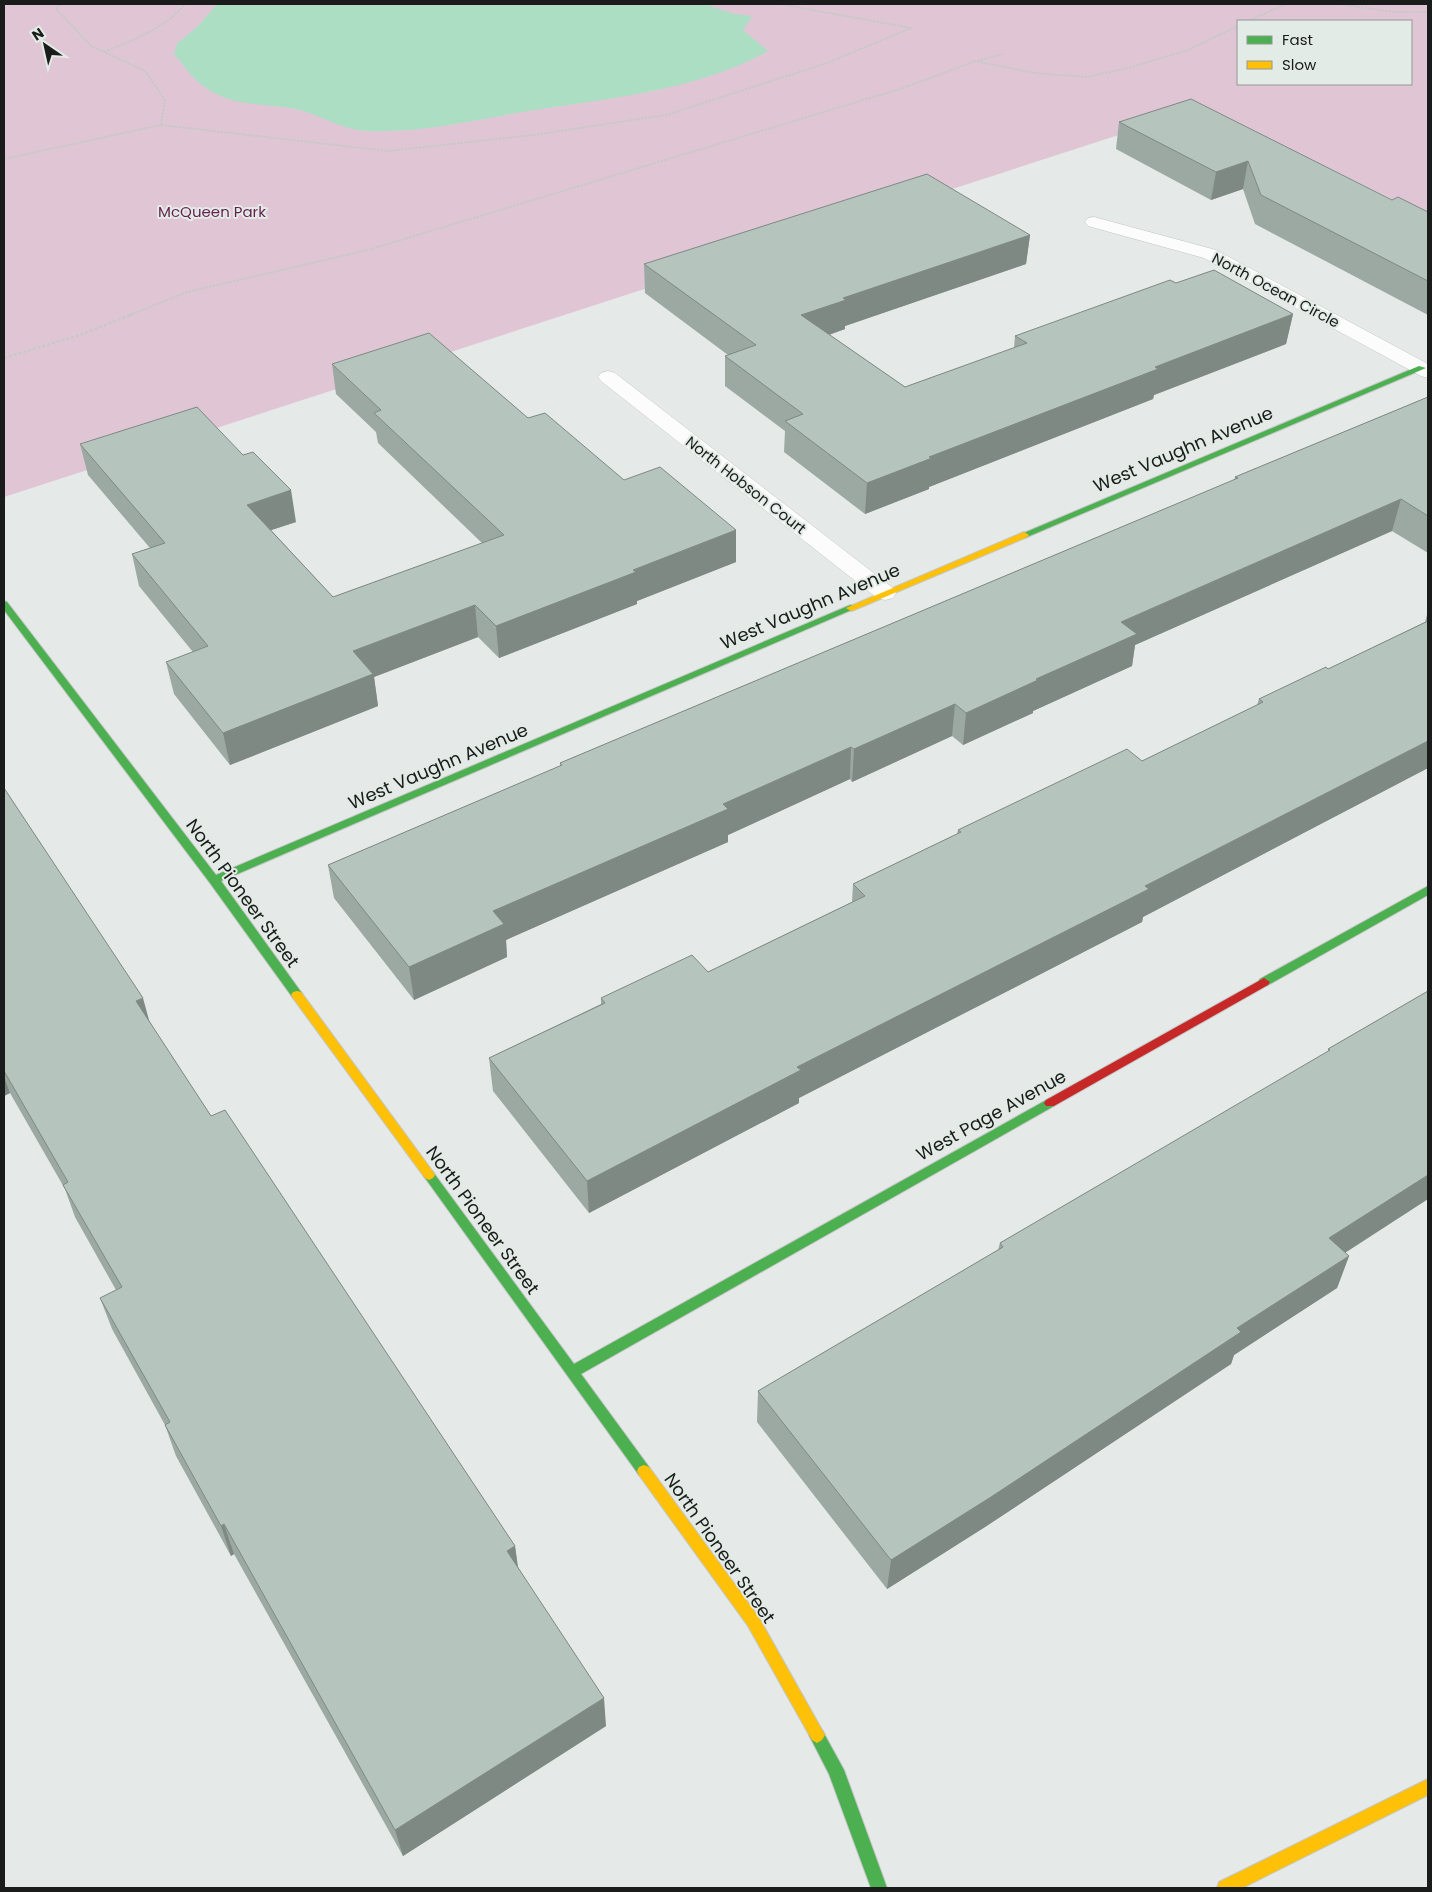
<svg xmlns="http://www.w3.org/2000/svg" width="1432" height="1892" font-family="Poppins,sans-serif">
	<rect width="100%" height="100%" fill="#e5e9e7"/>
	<path fill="#e0c6d5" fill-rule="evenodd" d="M4 4H1428V217L1205 107 4 497ZM1238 21H1411V84H1238Z"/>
	<path fill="#acdec4" d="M217 4H704L735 14 752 16 743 30 768 51C696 91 609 98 528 111 475 120 421 133 367 131 342 130 319 114 295 109 263 103 229 107 202 85 191 77 183 64 174 54L177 44 199 25Z"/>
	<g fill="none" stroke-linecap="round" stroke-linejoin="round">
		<defs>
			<g id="street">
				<path d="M1094 217 1216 250 1428 364V378L1421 376 1204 258 1088 226 1085 222 1088 218Z"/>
				<path d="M608 371 615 373 893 588 896 593 893 598 885 600 877 598 601 381 598 377 601 373Z"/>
			</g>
			<g id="fast">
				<path d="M1419 366 1426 368 1027 537 1024 538 1019 535Z"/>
				<path d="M4 601 7 602 216 875 848 606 851 605 856 608 221 881 301 992 303 995 301 998H293L210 883 4 610Z"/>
				<path d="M1428 886V895L1268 985 1264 986 1258 982 1260 979Z"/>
				<path d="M1050 1098 1054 1100 1056 1103 1054 1106 581 1374 649 1467 651 1471 649 1475 644 1477 639 1475 423 1175 425 1172 429 1170 433 1172 574 1364Z"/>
				<path d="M817 1727 822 1730 844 1770 887 1888H871L829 1774 809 1735 812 1730Z"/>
			</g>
			<g id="slow">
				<path d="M1024 532 1029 535 1027 537 854 610 851 611 846 608Z"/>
				<path d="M297 991 301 992 433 1172 435 1175 433 1178 429 1180 425 1178 293 998 291 995 293 992Z"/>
				<path d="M644 1465 649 1467 758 1616 822 1730 825 1735 822 1740 817 1743 812 1740 748 1626 639 1475 637 1471 639 1467Z"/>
				<path d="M1428 1779V1795L1242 1888H1217L1219 1882Z"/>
			</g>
			<path id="jam" d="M1264 978 1270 982 1268 985 1054 1106H1046L1044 1103 1046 1100Z"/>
		</defs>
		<use href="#street" stroke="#c3c6c5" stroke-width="1"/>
		<use href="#fast" stroke="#c3c6c5" stroke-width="2"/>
		<use href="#slow" stroke="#c3c6c5" stroke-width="2"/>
		<use href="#jam" stroke="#c3c6c5" stroke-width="2"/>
		<g stroke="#c8c8c8" stroke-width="2" stroke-dasharray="2.5 1" stroke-linecap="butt">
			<path d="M60 4 56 9 91 46 145 71 165 100 161 125"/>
			<path d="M1340 4 1394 12H1428"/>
			<path d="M1248 21 1286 4"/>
			<path d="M104 52C133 40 164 29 185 4"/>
			<path d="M977 61 1003 54"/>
			<path d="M4 159 161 125 388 151 533 135 666 115 827 63 911 28 780 4"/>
			<path d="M130 315 187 292 368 250 903 88 976 61 1034 73 1087 77 1128 68 1188 50 1238 26"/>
		</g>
		<path stroke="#c8c8c8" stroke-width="2.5" stroke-dasharray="3 2" stroke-linecap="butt" d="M4 358 80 335 133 314"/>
		<use href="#street" fill="#fbfcfb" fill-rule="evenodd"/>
		<use href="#fast" fill="#4caf50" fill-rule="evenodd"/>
		<use href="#slow" fill="#ffc107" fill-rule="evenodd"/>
		<use href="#jam" fill="#c62828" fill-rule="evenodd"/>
	</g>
	<g fill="#9ca9a2">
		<path d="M1119 122 1392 200 1428 212V315L1255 224 1243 189 1211 200 1116 149Z"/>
		<path d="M1030 235 1026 264 845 326V329L829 335 905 387 1014 348 1015 336 1176 283 1293 314 1286 344 1154 395 1153 399 929 487V489L865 514 784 452 785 431 725 386V356L728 355 645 293 644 264Z"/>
		<path d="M332 364 528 418 624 480 736 530V562L637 601V604L499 658 478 637 374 677 378 706 230 765 174 694 166 662 193 652 139 586 132 554 150 548 88 475 80 444 296 522 271 530 333 597 482 543 378 443 376 432 336 394Z"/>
		<path d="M1428 397V553L1392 531 1135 645 1132 666 1033 711V713L963 745 952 736 852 782 850 779 728 835V842L506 940 507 957 414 1000 334 898 328 865 560 766V763L1234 480 1235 477Z"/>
		<path d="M1428 611V768L1143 917 1142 922 799 1098V1103L589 1213 493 1091 489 1058 601 1004V998L708 972 852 902 853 884 957 834 958 830 1142 761 1257 705 1259 699 1328 669 1425 622Z"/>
		<path d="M4 788 149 1022 211 1116 515 1546 518 1567 606 1726 403 1856 234 1554 231 1556 176 1456 165 1425 112 1329 100 1298 116 1290 75 1217 65 1189 10 1093 4 1096Z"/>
		<path d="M1428 991V1199L1345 1253 1349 1256 1337 1288 1234 1355 1231 1364 985 1527 887 1589 757 1422 758 1391 998 1250 1000 1243 1328 1052V1049Z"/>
	</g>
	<g fill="#7f8984">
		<path d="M1248 161 1243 189 1211 200 1216 172Z"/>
		<path d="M1030 235 1026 264 845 326V329L800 345 801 315 843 298Z"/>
		<path d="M1293 314 1286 344 1154 395 1153 399 929 487V489L865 514 867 483 929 457 1155 367Z"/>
		<path d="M291 490 296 522 253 536 247 505Z"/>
		<path d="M1401 499 1392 531 1135 645 1132 666 1033 711V713L963 745 966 713 1036 679 1121 622Z"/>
		<path d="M736 530V562L637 601V604L499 658 496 626 633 570Z"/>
		<path d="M475 605 478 637 374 677 378 706 230 765 223 733 353 651Z"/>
		<path d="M955 704 952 736 852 782 854 749Z"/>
		<path d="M1428 741V768L1143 917 1142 922 799 1098V1103L589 1213 587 1181 797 1067 1145 886Z"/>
		<path d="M851 747 850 779 728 835V842L506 940 507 957 414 1000 409 967 493 911 723 804Z"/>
		<path d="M143 998 152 1031 136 1001Z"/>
		<path d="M4 1077 10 1093 4 1096Z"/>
		<path d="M1428 1175V1199L1318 1270 1329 1238Z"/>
		<path d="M1349 1256 1337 1288 1234 1355 1231 1364 985 1527 887 1589 891 1560 1237 1328Z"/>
		<path d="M224 1524 234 1554 231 1556 221 1526Z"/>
		<path d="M515 1546 519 1576 507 1551Z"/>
		<path d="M604 1698 606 1726 403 1856 395 1830Z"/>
	</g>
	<g fill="#b5c4bc" stroke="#7f8984">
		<path d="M1191 99 1392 200 1398 197 1428 212V281L1261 195 1248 161 1216 172 1119 122Z"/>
		<path d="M927 174 1030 235 843 298 846 300 801 315 905 387 1027 343 1015 336 1170 280 1176 283 1214 270 1293 314 1155 367 1158 369 929 457 932 458 867 483 785 421 803 414 725 356 756 345 644 264Z"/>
		<path d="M429 333 528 418 545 413 624 480 660 467 736 530 633 570 636 572 496 626 475 605 353 651 373 674 223 733 166 662 208 646 132 554 165 543 80 444 197 407 243 455 253 452 291 490 247 505 333 597 504 535 374 413 381 410 332 364Z"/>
		<path d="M1428 397V516L1401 499 1121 622 1137 634 1036 679 1038 680 966 713 955 704 854 749 851 747 723 804 728 809 493 911 504 924 409 967 328 865 562 765 560 763 1238 478 1235 477Z"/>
		<path d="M1428 621V741L1145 886 1149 889 797 1067 801 1070 587 1181 489 1058 605 1003 601 998 692 955 708 972 865 896 853 884 961 832 958 830 1127 749 1142 761 1263 702 1259 699 1326 667 1328 669Z"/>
		<path d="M4 788 143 998 136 1001 211 1116 225 1110 515 1546 507 1551 604 1698 395 1830 224 1524 221 1526 165 1425 170 1422 100 1298 122 1287 63 1185 68 1182 4 1071Z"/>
		<path d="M1428 991V1175L1329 1238 1349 1256 1237 1328 1241 1332 991 1497 891 1560 758 1391 1003 1247 1000 1243 1330 1050 1328 1049Z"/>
	</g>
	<g text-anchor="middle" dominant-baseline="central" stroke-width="4" stroke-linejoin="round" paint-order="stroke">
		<g font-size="15" fill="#661e4f" stroke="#e3ebe6">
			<text x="212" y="211">McQueen Park</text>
		</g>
		<g font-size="15" fill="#191c1a" stroke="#e3ebe6">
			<text transform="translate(1276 290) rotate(28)">North Ocean Circle</text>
			<text transform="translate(746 485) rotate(38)">North Hobson Court</text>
		</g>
		<g font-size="18" fill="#191c1a" stroke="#e3ebe6">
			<text transform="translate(1183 449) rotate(-23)">West Vaughn Avenue</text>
			<text transform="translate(810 606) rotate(-23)">West Vaughn Avenue</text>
			<text transform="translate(438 766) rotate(-23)">West Vaughn Avenue</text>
			<text transform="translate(243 893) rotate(54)">North Pioneer Street</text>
			<text transform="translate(991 1115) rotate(-29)">West Page Avenue</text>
			<text transform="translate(483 1220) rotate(54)">North Pioneer Street</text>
			<text transform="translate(720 1548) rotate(55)">North Pioneer Street</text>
		</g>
	</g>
	<rect width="1432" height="1892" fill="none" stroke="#191c1a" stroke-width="10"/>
	<rect x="1237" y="20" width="175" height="65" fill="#e3ebe6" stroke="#929894"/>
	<rect x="1247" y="36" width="25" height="8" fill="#4caf50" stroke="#929894"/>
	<text x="1282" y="45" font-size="15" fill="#191c1a">Fast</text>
	<rect x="1247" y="61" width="25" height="8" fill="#ffc107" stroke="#929894"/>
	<text x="1282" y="70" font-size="15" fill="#191c1a">Slow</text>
	<g transform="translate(45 45) rotate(326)" stroke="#e3ebe6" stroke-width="4" paint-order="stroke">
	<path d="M0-4L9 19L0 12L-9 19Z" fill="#191c1a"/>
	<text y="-8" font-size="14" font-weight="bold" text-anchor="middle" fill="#191c1a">N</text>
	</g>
</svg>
